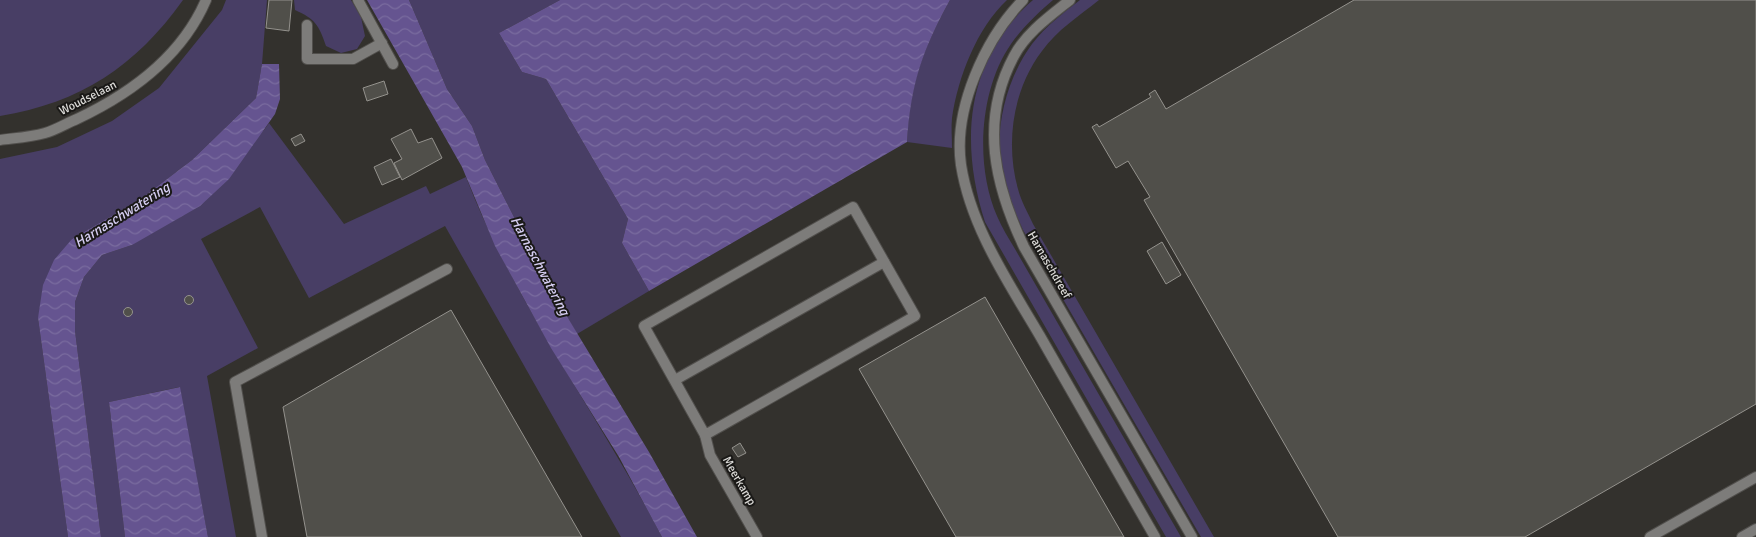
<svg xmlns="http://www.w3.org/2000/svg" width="1756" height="537" font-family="Signika,sans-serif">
	<defs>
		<pattern id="water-waves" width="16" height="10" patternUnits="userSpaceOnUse" patternTransform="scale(1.25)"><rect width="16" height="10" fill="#655490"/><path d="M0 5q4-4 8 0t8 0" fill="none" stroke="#7a6c9f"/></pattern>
	</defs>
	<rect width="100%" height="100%" fill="#33312d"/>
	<g fill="#483e65">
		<path d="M0 0H183C136 66 80 103 0 116Z"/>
		<path d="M226 0H267L262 64 256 98 192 160 142 198 72 239 38 318 68 537H0V159L57 147 112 121 159 88 222 10Z"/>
		<path d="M294 0H351L361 17 365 36 357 49 341 53 326 46C319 25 315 19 295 10Z"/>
		<path d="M409 0H560L499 33 522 72 546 79 628 219 622 243 649 291 577 334 551 290 485 160 472 126 447 89Z"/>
		<path d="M950 0H1007C977 28 958 77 952 118 951 127 952 138 952 148L907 142C910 83 922 51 950 0Z"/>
		<path d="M1033 0H1053C1038 13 1022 28 1011 44 979 90 975 166 997 216 1002 228 1009 239 1015 249L1181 537H1166L985 222C959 141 966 59 1033 0Z"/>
		<path d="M1080 0H1099C1079 16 1057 30 1042 51 1013 89 1005 143 1018 189 1021 201 1028 213 1033 224L1214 537H1201L1023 230C1018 218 1011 206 1007 194 990 146 1002 85 1032 44 1046 26 1063 13 1080 0Z"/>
		<path d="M269 123 344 224 426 186 430 194 466 177C515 305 599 415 662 537H621L445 226 309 298 260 207 201 239 258 348 207 376 236 537H208L179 387 109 402 125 537H101L75 331V302L84 277 102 255 132 245 264 130Z"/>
	</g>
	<g fill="url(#water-waves)">
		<path d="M367 0H409L447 89 472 126 485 160 551 290 649 452 697 537H662L619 457 551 348 495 246 462 167Z"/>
		<path d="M560 0H950C922 51 911 83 907 142L649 291 622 243 628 219 546 79 522 72 499 33Z"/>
		<path d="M262 64H279L280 99 275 114 229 179 200 206 132 245 102 255 84 277 75 302V331L101 537H68L38 318 43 285 54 260 72 239 142 198 192 160 256 98Z"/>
		<path d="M180 387 208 537H125L109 402Z"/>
	</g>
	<g fill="#504f4a" stroke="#94928d">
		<path d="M269 0H292L289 31 266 28Z"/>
		<path d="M1354 0H1756V404L1525 537H1338L1144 200 1150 197 1128 161 1116 168 1092 127 1097 124 1099 127 1151 97 1149 94 1155 90 1166 109Z"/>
		<path d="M384 81 388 94 367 101 363 88Z"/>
		<path d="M411 129 418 143 432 138 442 158 402 180 394 163 402 159 391 139Z"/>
		<path d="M301 134 305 141 295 146 291 139Z"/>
		<path d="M391 159 400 177 382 185 374 167Z"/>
		<path d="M1162 242 1181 275 1166 284 1147 251Z"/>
		<circle cx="189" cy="300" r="4.5"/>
		<path d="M985 297 1026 368 1124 537H956L859 369Z"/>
		<circle cx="128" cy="312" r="4.5"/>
		<path d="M451 310 582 537H307L283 407Z"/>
		<path d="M740 443 746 453 738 457 732 448Z"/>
	</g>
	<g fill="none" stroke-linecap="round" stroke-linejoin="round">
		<defs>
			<g id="service">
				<path d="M307 25V59H353L382 43"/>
				<path d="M853 207 915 316 705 435 644 326Z"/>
				<path d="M675 380 884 262"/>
				<path d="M262 537 235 382 447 269"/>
				<path d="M1650 537 1756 477"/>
				<path d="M1742 537 1756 529"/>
			</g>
			<g id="minor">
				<path d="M358 0 393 64"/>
				<path d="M0 140C15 138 31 137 45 133 56 130 67 123 77 119 130 94 182 56 206 0"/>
				<path d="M705 435 710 455 757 537"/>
			</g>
			<g id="tertiary">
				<path d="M1023 0C985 39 953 109 961 165 971 228 1009 283 1040 336 1079 403 1117 470 1155 537"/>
				<path d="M1070 0C1050 16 1026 33 1014 56 979 121 995 186 1024 247L1192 537"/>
			</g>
		</defs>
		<use href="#service" stroke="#514f4c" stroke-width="12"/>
		<use href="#minor" stroke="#514f4c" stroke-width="12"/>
		<use href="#tertiary" stroke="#514f4c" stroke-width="12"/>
		<use href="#service" stroke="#7d7c7a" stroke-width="10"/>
		<use href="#minor" stroke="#7d7c7a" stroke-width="10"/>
		<use href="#tertiary" stroke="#7d7c7a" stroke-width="10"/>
	</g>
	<g text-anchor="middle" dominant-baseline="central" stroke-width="4" stroke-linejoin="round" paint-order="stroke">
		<g font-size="12" fill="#dbdad7" stroke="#1a1917">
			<text transform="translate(88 98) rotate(-27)">Woudselaan</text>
			<text transform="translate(1049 265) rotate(60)">Harnaschdreef</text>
			<text transform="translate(739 481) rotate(60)">Meerkamp</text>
		</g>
		<g font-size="14" font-style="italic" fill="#d5cdf1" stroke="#1a1917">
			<text transform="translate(122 215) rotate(-32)">Harnaschwatering</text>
			<text transform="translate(540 266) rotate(62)">Harnaschwatering</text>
		</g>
	</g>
</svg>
